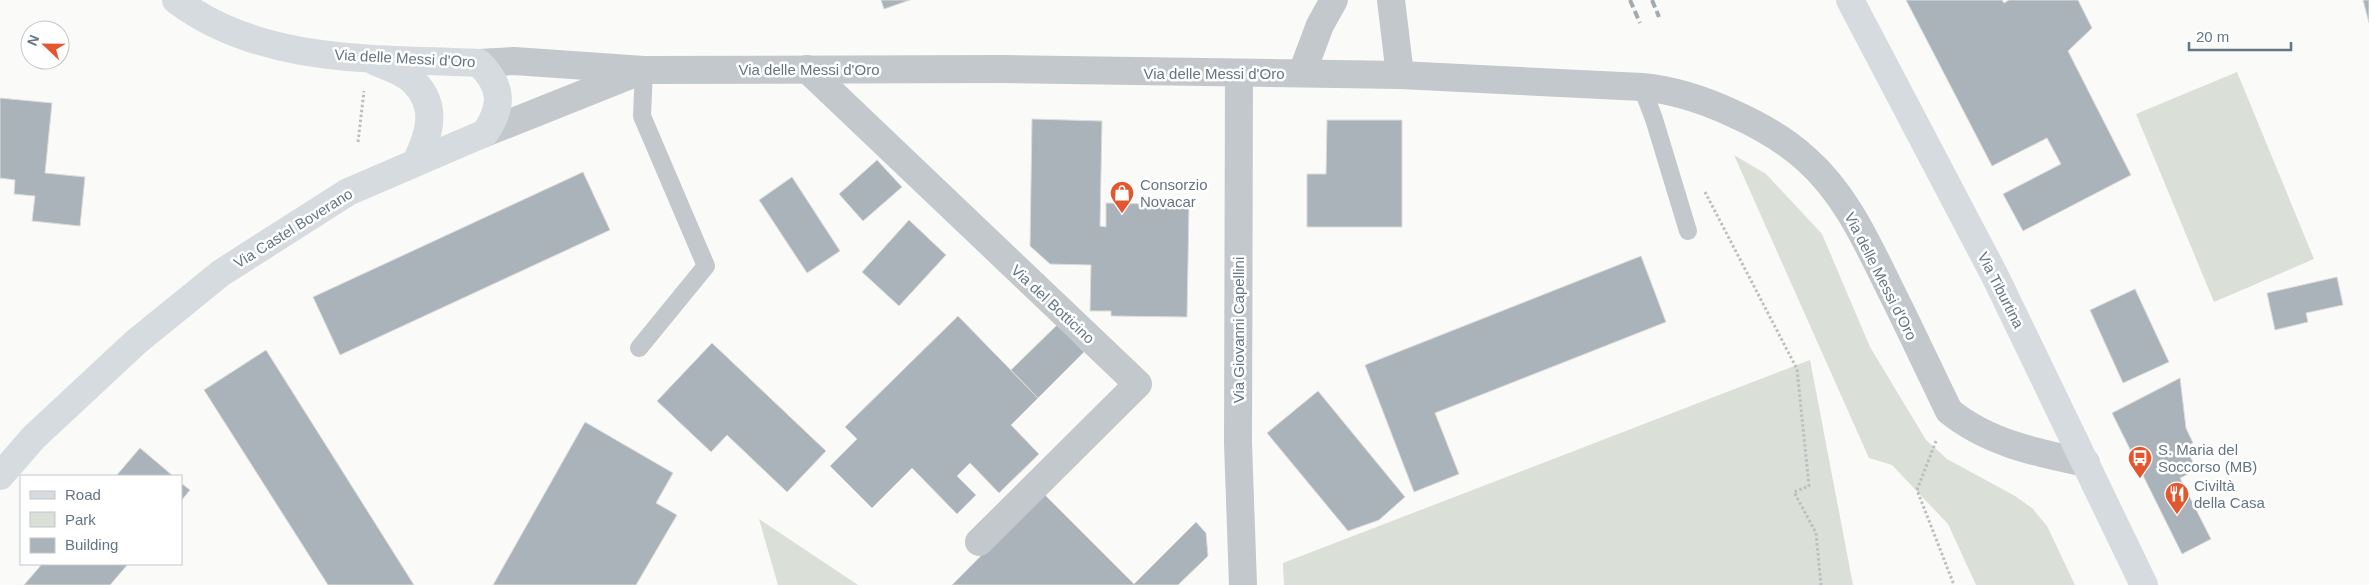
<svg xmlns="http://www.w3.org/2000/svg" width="2369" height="585" font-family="Helvetica,sans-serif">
	<rect width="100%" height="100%" fill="#fafaf8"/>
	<g fill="#dadfd7">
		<path d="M2237 72 2314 259 2214 302 2136 114Z"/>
		<path d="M1734 155 1766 174 1822 234 1870 347 1926 440 1947 459 2015 496 2032 508 2047 526 2075 585H1976L1948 524 1892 465 1869 458Z"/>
		<path d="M1810 360 1853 585H1284L1283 563Z"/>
		<path d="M759 519 858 585H778Z"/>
	</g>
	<g fill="#aab3b9" stroke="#dcdcda">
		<path d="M881 0H910L884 9Z"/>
		<path d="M1906 0H2002L2004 3 2009 0H2078L2092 28 2068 51 2131 175 2023 231 2003 194 2061 164 2047 138 1992 166Z"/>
		<path d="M2363 0H2369V23Z"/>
		<path d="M0 98 52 103 45 173 85 177 80 226 32 221 35 196 14 194 15 180 0 178Z"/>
		<path d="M1032 119 1102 121 1100 226 1106 227V203L1189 205 1187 317 1111 316V311H1090L1091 265 1050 264 1030 246Z"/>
		<path d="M1327 120H1402V227H1307V174H1326Z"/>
		<path d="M877 160 902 187 863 221 839 194Z"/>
		<path d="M583 172 610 230 340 355 313 297Z"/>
		<path d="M792 177 840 251 807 273 759 200Z"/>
		<path d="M909 220 946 255 899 306 862 272Z"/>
		<path d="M1641 256 1666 322 1435 413 1459 474 1414 492 1365 365Z"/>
		<path d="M2337 277 2343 305 2306 313 2308 322 2275 330 2267 293Z"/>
		<path d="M2135 289 2169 362 2123 383 2090 310Z"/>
		<path d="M958 316 1038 398 1011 425 1039 454 999 493 970 463 957 476 976 495 957 514 912 468 872 508 830 466 857 439 845 427Z"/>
		<path d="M1057 325 1084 352 1038 398 1011 370Z"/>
		<path d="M712 343 826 451 787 492 727 435 711 452 657 401Z"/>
		<path d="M266 350 414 585H328L204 390Z"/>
		<path d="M2180 378 2186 428 2193 443 2185 447 2197 470 2180 478 2211 539 2182 554 2112 413Z"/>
		<path d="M1318 391 1405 497 1379 520 1348 531 1267 433Z"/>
		<path d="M585 422 673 473 656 503 677 515 636 585H493Z"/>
		<path d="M140 448 173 476H116Z"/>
		<path d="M181 483 190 490 181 501Z"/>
		<path d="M1043 493 1134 584 1196 522 1206 533 1208 556 1178 585H952Z"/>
		<path d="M42 564H128L110 585H24Z"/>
	</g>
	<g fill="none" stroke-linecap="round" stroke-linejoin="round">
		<g stroke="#bbbfc2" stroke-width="3" stroke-dasharray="2.5 2.5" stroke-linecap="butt">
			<path d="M358 142 364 91"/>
			<path d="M1705 192 1797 369 1809 486 1794 492 1816 533 1821 585"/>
			<path d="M1936 441 1917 490 1954 585"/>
		</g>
		<g stroke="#c3c8cc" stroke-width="18">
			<path d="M1642 87 1654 119 1688 231"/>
			<path d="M639 348 706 266 642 116 644 70"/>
		</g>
		<g stroke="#c3c8cc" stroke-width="28">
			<path d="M1391 0 1400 75"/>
			<path d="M479 63 514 61 644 70 1004 69 1400 75 1642 87C1674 90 1704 100 1732 113 1759 125 1784 139 1806 159 1847 195 1869 247 1893 295 1912 333 1930 372 1949 411 1988 443 2038 453 2086 463"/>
			<path d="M807 69 1138 384 979 542"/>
			<path d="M1302 73 1320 25 1334 0"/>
			<path d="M1239 74 1238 443 1243 585"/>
			<path d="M485 133 633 74"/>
		</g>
		<g stroke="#d6dbdf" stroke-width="28">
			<path d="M376 62C388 67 405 72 414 82 439 107 429 135 416 162"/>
			<path d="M0 476 34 437 136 342 221 273 348 192 485 133C504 105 502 86 479 63 376 58 262 65 176 0"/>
		</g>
		<path stroke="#d6dbdf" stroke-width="28" d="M1850 0 1995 276 2144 585"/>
		<g stroke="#a2aab0" stroke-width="4" stroke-dasharray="8 4" stroke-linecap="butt">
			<path d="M1630 0 1640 23"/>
			<path d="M1652 0 1659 17"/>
		</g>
	</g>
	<defs>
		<symbol id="shop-pin" viewBox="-11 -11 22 30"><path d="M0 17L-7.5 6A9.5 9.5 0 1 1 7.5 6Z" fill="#e4572e" stroke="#fff"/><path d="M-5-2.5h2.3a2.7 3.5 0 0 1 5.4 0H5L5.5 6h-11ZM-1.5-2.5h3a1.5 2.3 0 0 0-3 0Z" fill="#fff"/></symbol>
		<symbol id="bus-pin" viewBox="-11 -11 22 30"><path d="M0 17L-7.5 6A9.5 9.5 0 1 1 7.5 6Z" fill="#e4572e" stroke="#fff"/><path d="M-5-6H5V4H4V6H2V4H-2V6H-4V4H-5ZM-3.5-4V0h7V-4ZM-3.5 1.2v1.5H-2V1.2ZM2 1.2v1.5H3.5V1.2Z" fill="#fff"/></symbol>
		<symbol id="restaurant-pin" viewBox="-11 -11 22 30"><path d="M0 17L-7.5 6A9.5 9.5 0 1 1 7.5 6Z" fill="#e4572e" stroke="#fff"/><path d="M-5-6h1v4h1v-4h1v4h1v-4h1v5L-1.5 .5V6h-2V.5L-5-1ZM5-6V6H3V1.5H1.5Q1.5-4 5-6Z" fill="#fff"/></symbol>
	</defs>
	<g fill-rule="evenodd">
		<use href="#shop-pin" x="1108" y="179" width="28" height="38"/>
		<use href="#bus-pin" x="2126" y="444" width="28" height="38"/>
		<use href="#restaurant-pin" x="2163" y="480" width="28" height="38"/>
	</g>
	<g text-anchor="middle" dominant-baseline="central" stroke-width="5" stroke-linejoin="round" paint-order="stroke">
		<g font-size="15" fill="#657683" stroke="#fff">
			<text transform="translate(405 58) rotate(3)">Via delle Messi d'Oro</text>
			<text x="809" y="69">Via delle Messi d'Oro</text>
			<text x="1214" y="73">Via delle Messi d'Oro</text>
			<text transform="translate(293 228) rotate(-32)">Via Castel Boverano</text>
			<text transform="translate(1881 276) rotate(63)">Via delle Messi d'Oro</text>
			<text transform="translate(2001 290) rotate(63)">Via Tiburtina</text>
			<text transform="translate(1053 304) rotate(43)">Via del Botticino</text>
			<text transform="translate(1238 330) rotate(-90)">Via Giovanni Capellini</text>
		</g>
		<g font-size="15" fill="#657683" stroke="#fff" text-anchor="start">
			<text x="1140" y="184">Consorzio<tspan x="1140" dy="17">Novacar</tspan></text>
			<text x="2158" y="449">S. Maria del<tspan x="2158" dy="17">Soccorso (MB)</tspan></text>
			<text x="2194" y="485">Civiltà<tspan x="2194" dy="17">della Casa</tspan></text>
		</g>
	</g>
	<rect x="20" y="475" width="162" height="90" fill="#ffffff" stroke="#c1c8cd"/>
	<rect x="30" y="491" width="25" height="8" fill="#d6dbdf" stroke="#c1c8cd"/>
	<text x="65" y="500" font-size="15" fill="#657683">Road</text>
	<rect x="30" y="512" width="25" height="15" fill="#dadfd7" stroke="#c1c8cd"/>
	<text x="65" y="525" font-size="15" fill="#657683">Park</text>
	<rect x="30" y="538" width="25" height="15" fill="#aab3b9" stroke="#c1c8cd"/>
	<text x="65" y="550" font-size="15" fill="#657683">Building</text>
	<g transform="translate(45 45) rotate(292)"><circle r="24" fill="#ffffff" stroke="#c1c8cd"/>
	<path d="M0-4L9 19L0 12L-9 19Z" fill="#e4572e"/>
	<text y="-8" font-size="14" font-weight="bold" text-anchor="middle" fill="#657683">N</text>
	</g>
	<path d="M2189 42v8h102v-8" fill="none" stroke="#657683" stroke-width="2.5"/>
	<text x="2196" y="42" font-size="15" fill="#657683" stroke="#ffffff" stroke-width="4" paint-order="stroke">20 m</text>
</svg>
